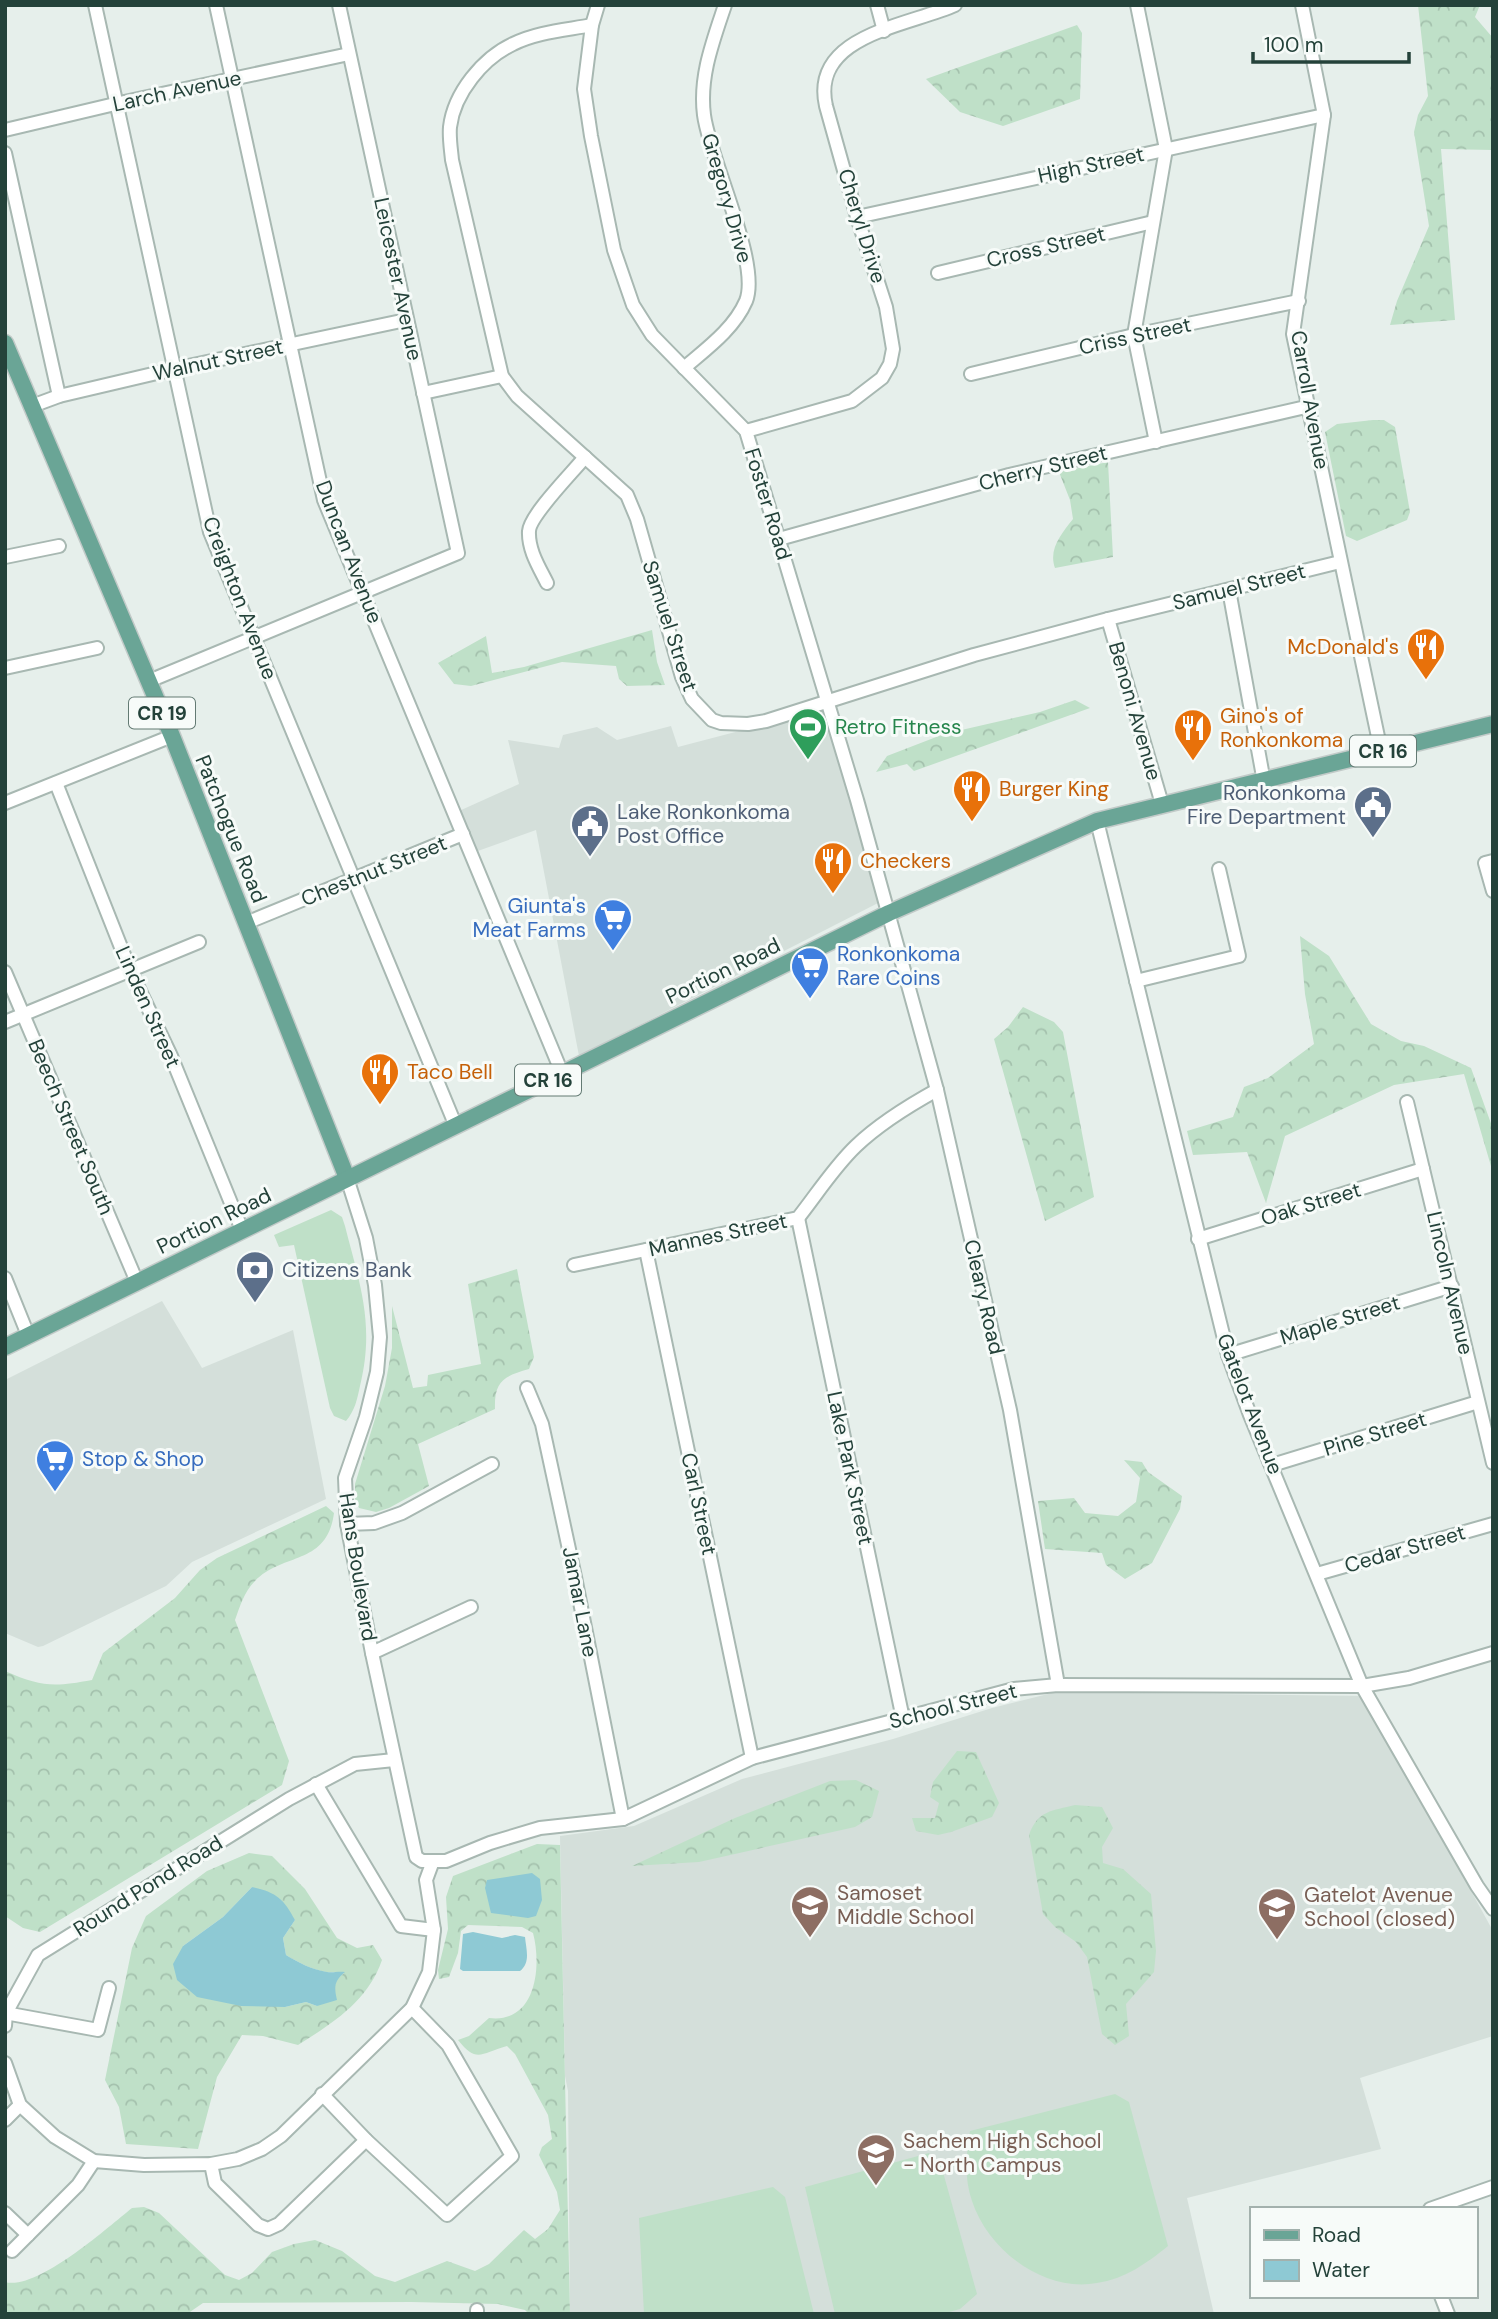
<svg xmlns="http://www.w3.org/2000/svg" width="1498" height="2319" font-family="'DM Sans',sans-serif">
	<defs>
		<pattern id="forest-crowns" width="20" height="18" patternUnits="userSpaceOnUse" patternTransform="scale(1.75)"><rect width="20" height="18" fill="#bfe0c8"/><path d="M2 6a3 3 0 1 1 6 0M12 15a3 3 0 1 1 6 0" fill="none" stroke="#a4c1ad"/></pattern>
	</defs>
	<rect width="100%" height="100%" fill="#e6efeb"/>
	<g fill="#d4dfda">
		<path d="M824 709 880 902 579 1056 536 830 475 852 459 811 519 784 508 740 559 748 563 735 597 727 617 740 671 726 678 747Z"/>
		<path d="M162 1301 202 1368 293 1330 326 1499 192 1562 166 1586 43 1646 38 1647 5 1633V1380Z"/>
		<path d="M1056 1692 1364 1696 1493 1931V2036L1360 2078 1381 2149 1187 2198 1214 2314H570L568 2091 565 2076 560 1836 634 1826 742 1779 893 1739 992 1708Z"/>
	</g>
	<g fill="#bfe0c8">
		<path d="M331 1210 342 1217 345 1226C360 1285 375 1325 360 1386 357 1400 355 1410 346 1421L334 1416 330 1408 294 1245 279 1247 274 1235Z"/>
		<path d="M1115 2094 1129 2102 1168 2246C1147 2263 1125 2279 1097 2283 1044 2293 988 2250 972 2201 964 2178 966 2155 970 2131Z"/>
		<path d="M929 2153 941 2165 977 2294 960 2309 942 2314H835L805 2187Z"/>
		<path d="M773 2187 785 2197 814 2314H644L639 2218Z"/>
	</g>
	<g fill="url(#forest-crowns)" fill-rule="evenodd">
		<path d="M1418 5H1480L1475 17 1493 38V150L1441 149 1455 320 1390 325 1397 301 1429 226 1414 132 1418 115 1428 96Z"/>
		<path d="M1077 25 1082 33 1080 99 1003 126 960 112 926 79Z"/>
		<path d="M1373 420H1384L1395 427 1410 512 1407 520 1357 541 1346 536 1325 432 1337 424Z"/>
		<path d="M1108 462 1113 557 1055 568C1048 549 1062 533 1073 519L1070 500 1059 472Z"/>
		<path d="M652 630 657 662 665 685 627 686 619 679 616 666 562 662 471 686 454 684 438 663 486 636 492 673 524 667Z"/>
		<path d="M1075 700 1090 708 914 771 907 764 876 772 887 756 944 734 1040 712Z"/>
		<path d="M1300 936 1329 956 1371 1024 1401 1041 1424 1046 1471 1068 1493 1129V1173L1464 1074 1394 1085 1285 1136 1266 1203 1247 1152 1193 1155 1187 1131 1233 1117 1244 1087 1268 1078 1314 1044 1305 994Z"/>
		<path d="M1023 1007 1054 1022 1063 1032 1094 1197 1045 1221 994 1039 1008 1027Z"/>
		<path d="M517 1269 534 1357 529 1369C504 1376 494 1381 495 1409L418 1444 429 1486 389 1508 376 1512 359 1508 355 1500V1484L385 1386 392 1348V1306L413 1388 427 1386 428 1375 481 1364 468 1284Z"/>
		<path d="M1124 1460 1142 1462 1148 1472 1182 1496 1180 1509 1152 1563 1125 1579 1106 1565 1102 1553 1045 1549 1038 1501 1074 1498 1085 1513 1118 1516 1136 1502 1140 1478Z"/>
		<path d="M326 1506 334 1513C327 1566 283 1552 255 1581 244 1592 240 1606 235 1620L289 1761 282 1785 40 1932 23 1928 5 1916V1671C41 1687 54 1687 92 1680L103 1653 175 1598 200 1570 217 1558Z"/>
		<path d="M957 1751 976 1752 999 1803 992 1817 951 1832 938 1835 916 1831 912 1818H935L939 1803 930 1797 933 1782Z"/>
		<path d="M856 1780 879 1791 872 1817 855 1827 699 1862 632 1866 735 1818 830 1781Z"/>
		<path d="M1075 1805 1102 1807 1113 1828 1102 1847 1103 1863 1123 1869 1151 1894 1156 1951 1154 1972 1126 2004 1129 2036 1115 2045 1102 2034 1087 1957 1076 1942 1055 1927 1043 1914 1029 1835C1038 1810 1052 1811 1075 1805Z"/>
		<path d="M537 1844 560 1845 570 2314H529L525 2310 498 2304 411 2302 203 2303 187 2314H5V2282C37 2291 107 2228 132 2208L144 2207 159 2213 225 2275 239 2280 252 2273 272 2252 294 2244 315 2240 342 2251 375 2276 395 2282 447 2261 475 2271 489 2264 524 2230 535 2239 548 2229 560 2210 557 2192 539 2155 542 2147 552 2139 548 2115 515 2054 507 2046C481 2053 477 2064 458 2040L469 2036 489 2018C536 2024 542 1967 533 1933L522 1927 468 1925 461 1931 458 1953 449 1977 439 1979 438 1970 448 1929 446 1897 453 1876Z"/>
		<path d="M249 1853 272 1856 305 1889 337 1938 357 1948 373 1945 382 1960C368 2001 333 2023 298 2045L263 2036 242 2035 217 2077 198 2149 126 2144 119 2107 105 2080 132 1948 146 1916 207 1871ZM252 1887 295 1920 283 1938 286 1955C299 1963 311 1969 326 1972 333 1973 337 1971 344 1973L337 1979 334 1988 317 2006 306 2002 285 2007 183 1946 223 1917Z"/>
	</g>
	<g fill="#8ec9d4">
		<path d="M532 1873 540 1879 542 1900 536 1916 528 1918 491 1913 485 1888 487 1880Z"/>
		<path d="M252 1887C276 1892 284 1899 295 1920L283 1938 286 1955C299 1963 311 1969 327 1972 333 1973 338 1971 345 1972 334 1981 334 1987 337 2000L317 2006 306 2002 285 2007 241 2006 197 1997 177 1980 173 1964 183 1946 223 1917Z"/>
		<path d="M473 1932 502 1938 515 1935 525 1937C526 1949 531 1962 520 1971H463L460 1969 463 1934Z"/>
	</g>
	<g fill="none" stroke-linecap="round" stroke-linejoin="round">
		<defs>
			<g id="minor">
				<path d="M95 5 210 532 455 1124"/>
				<path d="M216 5 324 500 562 1073"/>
				<path d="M598 5 592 25 584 89 591 136 614 250 633 305 652 335 746 431 857 800 937 1090 1010 1410 1058 1685"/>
				<path d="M877 5 884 31"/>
				<path d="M1137 5 1166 149 1134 335 1156 442"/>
				<path d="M1302 5 1324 115 1293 334 1381 751"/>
				<path d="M592 25C566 30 537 32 513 44 483 58 454 93 450 127 449 138 451 149 452 160L502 376 517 396 627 495 637 519 682 677 692 699 712 720 721 723 748 724 766 721 974 655 1108 619 1340 562"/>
				<path d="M5 130 115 104 349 54"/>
				<path d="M5 153 59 396"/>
				<path d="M857 217 1324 115"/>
				<path d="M938 273 1153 222"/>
				<path d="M684 368C706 349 734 329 746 301 761 263 710 161 704 115 699 77 713 41 725 5"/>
				<path d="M971 374 1134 335 1299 301"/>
				<path d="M423 393 502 376"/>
				<path d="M32 406 59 396 174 369 406 320"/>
				<path d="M746 431 852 401 882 378 890 364 893 349 886 307 857 217 826 106C810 35 908 26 955 5"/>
				<path d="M779 539 1009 475 1310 406"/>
				<path d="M5 557 59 546"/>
				<path d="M547 583C539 567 528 550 529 531 530 515 573 472 585 457"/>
				<path d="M1229 590 1264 782"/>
				<path d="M1108 619 1162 804"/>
				<path d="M5 668 97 648"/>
				<path d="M149 681 458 553 339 5"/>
				<path d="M56 783 130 970 171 1056 242 1230"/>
				<path d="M5 803 172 736"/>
				<path d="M1097 821 1228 1355 1250 1415 1362 1686 1477 1886 1493 1909"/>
				<path d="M1493 861 1485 863 1493 891"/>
				<path d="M246 923 463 834"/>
				<path d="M5 972 137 1282"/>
				<path d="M1136 981 1239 956 1219 869"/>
				<path d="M5 1022 199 942"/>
				<path d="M1407 1102 1493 1463"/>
				<path d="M347 1178 366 1238 375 1285 380 1337 377 1372 366 1417 345 1478 347 1524 372 1653 416 1857 422 1861H446L490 1843 540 1828 623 1819 752 1758 1014 1689 1058 1685 1362 1686 1409 1678 1493 1653"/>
				<path d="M798 1218 903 1719"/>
				<path d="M1198 1239 1423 1169"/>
				<path d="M646 1250 752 1758"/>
				<path d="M574 1265 798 1218C817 1194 834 1167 856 1146 880 1123 908 1106 937 1090"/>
				<path d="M5 1278 28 1335"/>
				<path d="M1228 1355 1452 1286"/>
				<path d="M527 1388 542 1424 575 1577 623 1819"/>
				<path d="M1272 1465 1478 1402"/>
				<path d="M347 1524 374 1523 402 1513 492 1464"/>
				<path d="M1317 1574 1493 1524"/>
				<path d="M372 1653 471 1607"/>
				<path d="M316 1784 401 1926 434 1930"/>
				<path d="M5 2013 98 2030 109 1988"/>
				<path d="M5 2026 6 2013 38 1955 289 1799 355 1764 394 1760"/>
				<path d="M5 2063 20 2105 55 2137 94 2161 144 2165 211 2164 238 2159 262 2149 281 2136 412 2008 429 1972 434 1930 426 1880 433 1861"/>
				<path d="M322 2094 366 2140 447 2215 512 2156 448 2045 412 2008"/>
				<path d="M5 2120 20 2105"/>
				<path d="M211 2164 215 2183 258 2225 268 2229 279 2224 366 2140"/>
				<path d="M1430 2209 1493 2187"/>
				<path d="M5 2213 28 2235"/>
				<path d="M12 2251 78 2185 94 2161"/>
				<path d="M1441 2296 1448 2314"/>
				<path d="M477 2314V2310"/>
			</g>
			<g id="major">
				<path d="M5 343 172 736 347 1178"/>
				<path d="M5 1347 889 913 1097 821 1493 724"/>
			</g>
		</defs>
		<use href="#minor" stroke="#a8b8b2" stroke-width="16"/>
		<use href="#major" stroke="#c2cac8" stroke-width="19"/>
		<use href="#minor" stroke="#fff" stroke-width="12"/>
		<use href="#major" stroke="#6aa596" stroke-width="16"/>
	</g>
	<defs>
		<symbol id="restaurant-pin" viewBox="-11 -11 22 30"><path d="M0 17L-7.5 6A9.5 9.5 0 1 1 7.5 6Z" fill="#e8710a" stroke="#f7fbf9"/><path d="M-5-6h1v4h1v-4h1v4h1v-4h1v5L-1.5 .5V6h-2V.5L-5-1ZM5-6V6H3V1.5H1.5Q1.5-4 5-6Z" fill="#fff"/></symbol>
		<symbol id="stadium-pin" viewBox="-11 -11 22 30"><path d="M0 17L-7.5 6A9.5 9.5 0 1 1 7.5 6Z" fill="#2e9e5b" stroke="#f7fbf9"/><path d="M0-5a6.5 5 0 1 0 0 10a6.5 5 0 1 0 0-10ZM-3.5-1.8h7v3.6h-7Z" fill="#fff"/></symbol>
		<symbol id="civic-pin" viewBox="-11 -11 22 30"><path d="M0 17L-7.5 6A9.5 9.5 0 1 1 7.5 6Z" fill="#5c6f8a" stroke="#f7fbf9"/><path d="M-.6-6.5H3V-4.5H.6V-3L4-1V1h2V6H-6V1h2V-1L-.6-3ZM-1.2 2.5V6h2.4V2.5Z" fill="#fff"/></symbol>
		<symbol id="supermarket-pin" viewBox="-11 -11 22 30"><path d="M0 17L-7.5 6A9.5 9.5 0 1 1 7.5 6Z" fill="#3f7fe0" stroke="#f7fbf9"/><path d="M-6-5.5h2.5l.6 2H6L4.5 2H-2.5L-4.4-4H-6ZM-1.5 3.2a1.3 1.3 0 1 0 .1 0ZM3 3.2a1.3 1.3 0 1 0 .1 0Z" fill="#fff"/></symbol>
		<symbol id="bank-pin" viewBox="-11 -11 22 30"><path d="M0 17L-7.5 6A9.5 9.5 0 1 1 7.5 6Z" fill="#5c6f8a" stroke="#f7fbf9"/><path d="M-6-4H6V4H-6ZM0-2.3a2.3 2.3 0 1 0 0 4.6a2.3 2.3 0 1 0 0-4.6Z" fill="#fff"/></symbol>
		<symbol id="school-pin" viewBox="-11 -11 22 30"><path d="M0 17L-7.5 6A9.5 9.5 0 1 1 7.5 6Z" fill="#8d6e63" stroke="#f7fbf9"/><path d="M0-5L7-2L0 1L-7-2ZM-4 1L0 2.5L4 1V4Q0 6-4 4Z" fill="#fff"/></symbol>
	</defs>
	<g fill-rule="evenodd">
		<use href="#restaurant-pin" x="1404" y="625" width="44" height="60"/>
		<use href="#stadium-pin" x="786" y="705" width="44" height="60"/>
		<use href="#restaurant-pin" x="1171" y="706" width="44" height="60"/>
		<use href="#restaurant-pin" x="950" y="767" width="44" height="60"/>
		<use href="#civic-pin" x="1351" y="783" width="44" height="60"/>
		<use href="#civic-pin" x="568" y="802" width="44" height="60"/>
		<use href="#restaurant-pin" x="811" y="839" width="44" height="60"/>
		<use href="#supermarket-pin" x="591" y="896" width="44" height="60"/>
		<use href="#supermarket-pin" x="788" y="944" width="44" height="60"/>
		<use href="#restaurant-pin" x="358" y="1050" width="44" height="60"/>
		<use href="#bank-pin" x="233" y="1248" width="44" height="60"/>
		<use href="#supermarket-pin" x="33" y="1437" width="44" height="60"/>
		<use href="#school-pin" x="788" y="1883" width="44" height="60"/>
		<use href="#school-pin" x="1255" y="1885" width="44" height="60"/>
		<use href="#school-pin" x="854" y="2131" width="44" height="60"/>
	</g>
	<g text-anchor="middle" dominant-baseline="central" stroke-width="6" stroke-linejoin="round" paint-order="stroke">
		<g fill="#f7fbf9" stroke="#637a73" stroke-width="2">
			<rect x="129" y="697.5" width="66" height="31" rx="5"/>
			<rect x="1350" y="735.5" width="66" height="31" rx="5"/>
			<rect x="515" y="1064.5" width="66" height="31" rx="5"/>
		</g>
		<g font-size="19" font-weight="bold" fill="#24423a">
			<text x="162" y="713">CR 19</text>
			<text x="1383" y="751">CR 16</text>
			<text x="548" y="1080">CR 16</text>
		</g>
		<g font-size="21" fill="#24423a" stroke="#f7fbf9">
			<text transform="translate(177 91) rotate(-12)">Larch Avenue</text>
			<text transform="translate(1091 165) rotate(-12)">High Street</text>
			<text transform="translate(727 198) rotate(74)">Gregory Drive</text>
			<text transform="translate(862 226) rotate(73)">Cheryl Drive</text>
			<text transform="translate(1046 247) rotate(-13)">Cross Street</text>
			<text transform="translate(398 279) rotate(78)">Leicester Avenue</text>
			<text transform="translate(1135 336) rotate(-12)">Criss Street</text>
			<text transform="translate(218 360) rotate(-12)">Walnut Street</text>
			<text transform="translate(1310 400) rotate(80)">Carroll Avenue</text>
			<text transform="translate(1043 468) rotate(-14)">Cherry Street</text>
			<text transform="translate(768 504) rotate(73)">Foster Road</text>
			<text transform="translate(349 552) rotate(69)">Duncan Avenue</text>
			<text transform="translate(1239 587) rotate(-14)">Samuel Street</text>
			<text transform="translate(240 598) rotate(69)">Creighton Avenue</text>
			<text transform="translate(670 626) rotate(72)">Samuel Street</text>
			<text transform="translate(1135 711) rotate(74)">Benoni Avenue</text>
			<text transform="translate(231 829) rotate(68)">Patchogue Road</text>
			<text transform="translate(374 871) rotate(-22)">Chestnut Street</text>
			<text transform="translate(723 971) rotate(-26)">Portion Road</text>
			<text transform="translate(148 1007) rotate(66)">Linden Street</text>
			<text transform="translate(71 1127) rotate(67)">Beech Street South</text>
			<text transform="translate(1311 1204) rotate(-17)">Oak Street</text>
			<text transform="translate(214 1221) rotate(-26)">Portion Road</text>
			<text transform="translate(718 1235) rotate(-12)">Mannes Street</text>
			<text transform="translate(1450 1283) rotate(77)">Lincoln Avenue</text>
			<text transform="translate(984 1297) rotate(77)">Cleary Road</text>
			<text transform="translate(1340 1320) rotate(-17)">Maple Street</text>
			<text transform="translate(1250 1404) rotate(69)">Gatelot Avenue</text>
			<text transform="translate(1375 1434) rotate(-17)">Pine Street</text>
			<text transform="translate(850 1468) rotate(78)">Lake Park Street</text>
			<text transform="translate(699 1504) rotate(78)">Carl Street</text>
			<text transform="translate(1405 1549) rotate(-16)">Cedar Street</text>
			<text transform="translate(358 1567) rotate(81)">Hans Boulevard</text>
			<text transform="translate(580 1602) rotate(79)">Jamar Lane</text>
			<text transform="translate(953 1706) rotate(-14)">School Street</text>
			<text transform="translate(148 1886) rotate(-32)">Round Pond Road</text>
		</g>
		<g font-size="21" fill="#c56008" stroke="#f7fbf9" text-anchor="start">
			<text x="1399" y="647" text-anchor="end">McDonald's</text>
			<text x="1220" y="716">Gino's of<tspan x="1220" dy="24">Ronkonkoma</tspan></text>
			<text x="999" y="789">Burger King</text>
			<text x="860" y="861">Checkers</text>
			<text x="407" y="1072">Taco Bell</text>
		</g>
		<g font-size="21" fill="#27864d" stroke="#f7fbf9" text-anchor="start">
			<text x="835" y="727">Retro Fitness</text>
		</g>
		<g font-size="21" fill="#4e5e75" stroke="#f7fbf9" text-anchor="start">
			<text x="1346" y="793" text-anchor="end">Ronkonkoma<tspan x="1346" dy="24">Fire Department</tspan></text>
			<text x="617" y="812">Lake Ronkonkoma<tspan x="617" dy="24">Post Office</tspan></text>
			<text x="282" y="1270">Citizens Bank</text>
		</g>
		<g font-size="21" fill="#366cbe" stroke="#f7fbf9" text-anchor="start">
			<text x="586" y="906" text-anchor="end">Giunta's<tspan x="586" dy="24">Meat Farms</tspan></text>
			<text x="837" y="954">Ronkonkoma<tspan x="837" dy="24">Rare Coins</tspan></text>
			<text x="82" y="1459">Stop &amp; Shop</text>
		</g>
		<g font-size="21" fill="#785e54" stroke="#f7fbf9" text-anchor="start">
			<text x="837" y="1893">Samoset<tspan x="837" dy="24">Middle School</tspan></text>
			<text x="1304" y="1895">Gatelot Avenue<tspan x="1304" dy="24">School (closed)</tspan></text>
			<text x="903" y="2141">Sachem High School<tspan x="903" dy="24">- North Campus</tspan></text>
		</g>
	</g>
	<rect width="1498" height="2319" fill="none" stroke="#24423a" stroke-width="14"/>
	<rect x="1250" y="2207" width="228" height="91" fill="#f7fbf9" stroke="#a3b1ad" stroke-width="2"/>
	<rect x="1264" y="2230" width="35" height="10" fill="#6aa596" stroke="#a3b1ad" stroke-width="2"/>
	<text x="1312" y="2242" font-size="21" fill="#24423a">Road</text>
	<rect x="1264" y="2260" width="35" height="21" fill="#8ec9d4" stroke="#a3b1ad" stroke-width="2"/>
	<text x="1312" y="2277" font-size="21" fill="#24423a">Water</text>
	<path d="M1253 52v10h156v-10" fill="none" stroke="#24423a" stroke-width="3.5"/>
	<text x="1264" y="52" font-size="21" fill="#24423a" stroke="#f7fbf9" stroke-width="5" paint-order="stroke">100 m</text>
</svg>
